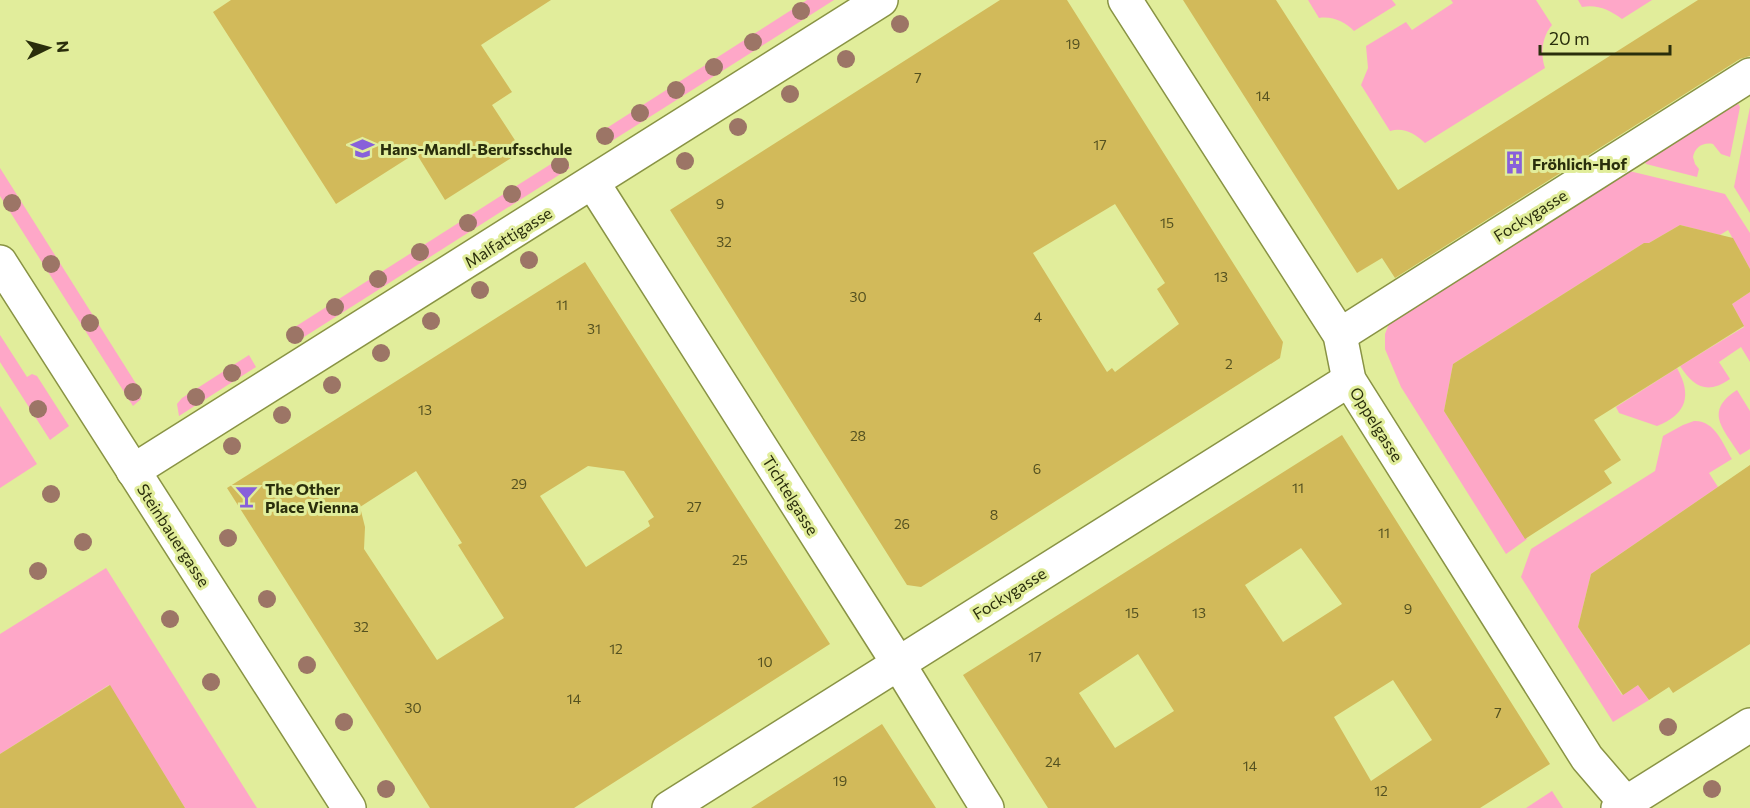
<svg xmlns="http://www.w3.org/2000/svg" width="1750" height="808" font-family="Commissioner,sans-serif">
	<rect width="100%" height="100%" fill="#e1ed9b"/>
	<g fill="#fea7c8">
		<path d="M807 0H834L607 144 599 133Z"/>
		<path d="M1308 0H1392L1396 5 1354 31C1345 22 1333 16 1319 18Z"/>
		<path d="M1451 0H1536L1552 25C1542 37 1540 54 1545 68L1425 143C1415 134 1404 127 1390 131L1361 85 1368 68 1366 46 1406 22 1412 30 1453 3Z"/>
		<path d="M1578 0H1652L1622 19C1610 10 1597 4 1582 7Z"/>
		<path d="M1736 100 1740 107 1730 157 1721 154 1713 144C1703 142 1695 147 1693 157L1695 164 1699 169 1697 177 1646 164 1643 159Z"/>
		<path d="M1750 107V213L1734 187Z"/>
		<path d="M562 157 570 168 293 344 287 332Z"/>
		<path d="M0 168 140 390 141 399 133 406 0 196Z"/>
		<path d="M1625 170 1725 194 1750 233V269L1728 230 1720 235 1680 225 1649 243H1644L1453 364 1444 411 1527 539 1506 554 1401 387 1385 349V334L1390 321Z"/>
		<path d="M1750 292V362L1741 347 1719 362 1730 379C1707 395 1694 387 1680 366L1744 327 1732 304Z"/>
		<path d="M0 335 27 377 32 374 37 376 69 426 50 440 0 362Z"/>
		<path d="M249 355 256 367 179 416 177 404 182 398Z"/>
		<path d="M1677 368C1692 395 1687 414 1657 426L1619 413 1616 407Z"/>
		<path d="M1737 390 1750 411V449L1740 455C1724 429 1703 412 1737 390Z"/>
		<path d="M0 406 37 464 0 488Z"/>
		<path d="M1694 421C1715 420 1723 444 1732 459L1709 473 1718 487 1591 574 1578 627 1622 695 1638 685 1649 700 1613 722 1521 577 1531 549 1655 471 1663 436 1683 425Z"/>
		<path d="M106 568 257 808H185L109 685 0 754V634Z"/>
		<path d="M1552 791 1563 808H1526Z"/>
	</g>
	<g fill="#d2ba5a" fill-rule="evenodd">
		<path d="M231 0H551L481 45 512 92 492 105 522 151 445 200 416 153 336 204 213 12Z"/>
		<path d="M1000 0H1067L1283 342 1280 358 921 587 907 585 670 210ZM1115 204 1165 283 1157 289 1179 324 1115 372 1112 368 1107 372 1033 253Z"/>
		<path d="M1183 0H1276L1398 190 1698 0H1750V56L1740 59 1395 278 1382 258 1357 273Z"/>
		<path d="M1680 225 1733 238 1750 269V292L1732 304 1744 326 1594 420 1621 460 1604 471 1612 483 1525 539 1444 411 1453 364 1644 243H1649Z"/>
		<path d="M585 262 830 644 574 808H430L227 488ZM588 466 624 471 654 517 648 521 650 526 586 567 540 496ZM416 471 462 543 458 545 504 618 437 660 364 549 365 527 360 507Z"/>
		<path d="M1342 435 1550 764 1480 808H1048L963 675ZM1301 548 1342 604 1283 642 1245 585ZM1138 654 1174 711 1115 748 1079 693ZM1393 680 1432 740 1371 781 1334 717Z"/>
		<path d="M1750 465V644L1673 693 1669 687 1649 700 1638 685 1623 695 1578 627 1591 574Z"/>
		<path d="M110 685 185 808H0V754Z"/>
		<path d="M882 724 936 808H751L809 771Z"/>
	</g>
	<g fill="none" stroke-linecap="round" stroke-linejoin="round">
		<defs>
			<g id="street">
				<path d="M1125 0 1340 335 1349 380 1587 758 1630 808"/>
				<path d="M593 183 898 663 987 808"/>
				<path d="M1340 335 1750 75"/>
				<path d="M133 471 881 0"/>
				<path d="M669 808 1349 380"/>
				<path d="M1618 808 1750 725"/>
			</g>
			<path id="secondary" d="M0 262 349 808"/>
		</defs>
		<use href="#street" stroke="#899344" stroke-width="36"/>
		<use href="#secondary" stroke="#899344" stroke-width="36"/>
		<use href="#street" stroke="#fff" stroke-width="33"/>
		<use href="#secondary" stroke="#fff" stroke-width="33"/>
	</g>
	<g fill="#9c7566">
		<circle cx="801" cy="11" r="9"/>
		<circle cx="900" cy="24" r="9"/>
		<circle cx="753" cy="42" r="9"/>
		<circle cx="846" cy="59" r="9"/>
		<circle cx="714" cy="67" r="9"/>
		<circle cx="676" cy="90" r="9"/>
		<circle cx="790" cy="94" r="9"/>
		<circle cx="640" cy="113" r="9"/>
		<circle cx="738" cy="127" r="9"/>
		<circle cx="605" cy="136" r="9"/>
		<circle cx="685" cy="161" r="9"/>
		<circle cx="560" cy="165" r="9"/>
		<circle cx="512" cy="194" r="9"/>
		<circle cx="12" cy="203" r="9"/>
		<circle cx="468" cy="223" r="9"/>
		<circle cx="420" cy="252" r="9"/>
		<circle cx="529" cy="260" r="9"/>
		<circle cx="51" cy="264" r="9"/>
		<circle cx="378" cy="279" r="9"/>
		<circle cx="480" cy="290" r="9"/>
		<circle cx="335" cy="307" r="9"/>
		<circle cx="431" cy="321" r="9"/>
		<circle cx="90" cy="323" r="9"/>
		<circle cx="295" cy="335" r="9"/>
		<circle cx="381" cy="353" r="9"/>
		<circle cx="232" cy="373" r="9"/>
		<circle cx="332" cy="385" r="9"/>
		<circle cx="133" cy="392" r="9"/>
		<circle cx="196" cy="397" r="9"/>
		<circle cx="38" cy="409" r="9"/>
		<circle cx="282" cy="415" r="9"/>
		<circle cx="232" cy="446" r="9"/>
		<circle cx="51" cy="494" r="9"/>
		<circle cx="228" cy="538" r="9"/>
		<circle cx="83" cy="542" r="9"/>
		<circle cx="38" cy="571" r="9"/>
		<circle cx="267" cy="599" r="9"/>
		<circle cx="170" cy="619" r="9"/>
		<circle cx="307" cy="665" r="9"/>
		<circle cx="211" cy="682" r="9"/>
		<circle cx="344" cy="722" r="9"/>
		<circle cx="1668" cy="727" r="9"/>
		<circle cx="386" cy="789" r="9"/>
		<circle cx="1712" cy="789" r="9"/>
	</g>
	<defs>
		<symbol id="school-bare" viewBox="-9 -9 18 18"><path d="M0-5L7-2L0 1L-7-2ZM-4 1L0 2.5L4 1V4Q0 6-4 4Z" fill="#8860da" stroke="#e1ed9b" stroke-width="2.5" paint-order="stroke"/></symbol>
		<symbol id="building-bare" viewBox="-9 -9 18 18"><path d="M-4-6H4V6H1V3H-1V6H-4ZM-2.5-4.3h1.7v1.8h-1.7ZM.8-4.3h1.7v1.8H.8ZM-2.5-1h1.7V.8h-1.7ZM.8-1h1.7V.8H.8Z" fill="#8860da" stroke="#e1ed9b" stroke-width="2.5" paint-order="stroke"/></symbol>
		<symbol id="bar-bare" viewBox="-9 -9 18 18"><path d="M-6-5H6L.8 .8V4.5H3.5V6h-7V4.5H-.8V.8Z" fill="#8860da" stroke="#e1ed9b" stroke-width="2.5" paint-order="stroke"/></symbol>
	</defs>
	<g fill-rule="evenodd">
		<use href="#school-bare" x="346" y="132" width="33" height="33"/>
		<use href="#building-bare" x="1498" y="146" width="33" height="33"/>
		<use href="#bar-bare" x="230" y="480" width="33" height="33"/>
	</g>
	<g text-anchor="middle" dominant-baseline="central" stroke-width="6" stroke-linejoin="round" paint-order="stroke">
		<g font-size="14" fill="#545120">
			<text x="1073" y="43">19</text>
			<text x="918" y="77">7</text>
			<text x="1263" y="95">14</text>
			<text x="1100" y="144">17</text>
			<text x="720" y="203">9</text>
			<text x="1167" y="222">15</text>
			<text x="724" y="241">32</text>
			<text x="1221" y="276">13</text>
			<text x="858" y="296">30</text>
			<text x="562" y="304">11</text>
			<text x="1038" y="316">4</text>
			<text x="594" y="328">31</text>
			<text x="1229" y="363">2</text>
			<text x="425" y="409">13</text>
			<text x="858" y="435">28</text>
			<text x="1037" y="468">6</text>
			<text x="519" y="483">29</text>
			<text x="1298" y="487">11</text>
			<text x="694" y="506">27</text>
			<text x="994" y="514">8</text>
			<text x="902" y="523">26</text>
			<text x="1384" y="532">11</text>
			<text x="740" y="559">25</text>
			<text x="1408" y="608">9</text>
			<text x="1132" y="612">15</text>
			<text x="1199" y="612">13</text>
			<text x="361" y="626">32</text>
			<text x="616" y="648">12</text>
			<text x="1035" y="656">17</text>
			<text x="765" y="661">10</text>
			<text x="574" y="698">14</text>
			<text x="413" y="707">30</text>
			<text x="1498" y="712">7</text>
			<text x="1053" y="761">24</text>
			<text x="1250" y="765">14</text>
			<text x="840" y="780">19</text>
			<text x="1381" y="790">12</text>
		</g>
		<g font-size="16" font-weight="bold" fill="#2a2e0c" stroke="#e1ed9b" text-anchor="start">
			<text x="380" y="148">Hans-Mandl-Berufsschule</text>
			<text x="1532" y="163">Fröhlich-Hof</text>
			<text x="265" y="488">The Other<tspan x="265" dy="18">Place Vienna</tspan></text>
		</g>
		<g font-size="16" fill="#2a2e0c" stroke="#e1ed9b">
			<text transform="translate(1530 215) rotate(-32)">Fockygasse</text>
			<text transform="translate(508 237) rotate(-32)">Malfattigasse</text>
			<text transform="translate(1377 424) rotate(58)">Oppelgasse</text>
			<text transform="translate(791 495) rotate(58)">Tichtelgasse</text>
			<text transform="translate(174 535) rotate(57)">Steinbauergasse</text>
			<text transform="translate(1009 593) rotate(-32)">Fockygasse</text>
		</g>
	</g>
	<g transform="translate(48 48) rotate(85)" stroke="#e1ed9b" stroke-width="4.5" paint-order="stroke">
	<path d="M0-4.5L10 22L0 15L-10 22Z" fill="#2a2e0c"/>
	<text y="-9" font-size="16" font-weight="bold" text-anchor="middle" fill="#2a2e0c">N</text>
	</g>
	<path d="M1540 45v9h130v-9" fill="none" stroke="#2a2e0c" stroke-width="3"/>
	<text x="1549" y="45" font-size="18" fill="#2a2e0c" stroke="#e1ed9b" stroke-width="4.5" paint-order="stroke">20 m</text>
</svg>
